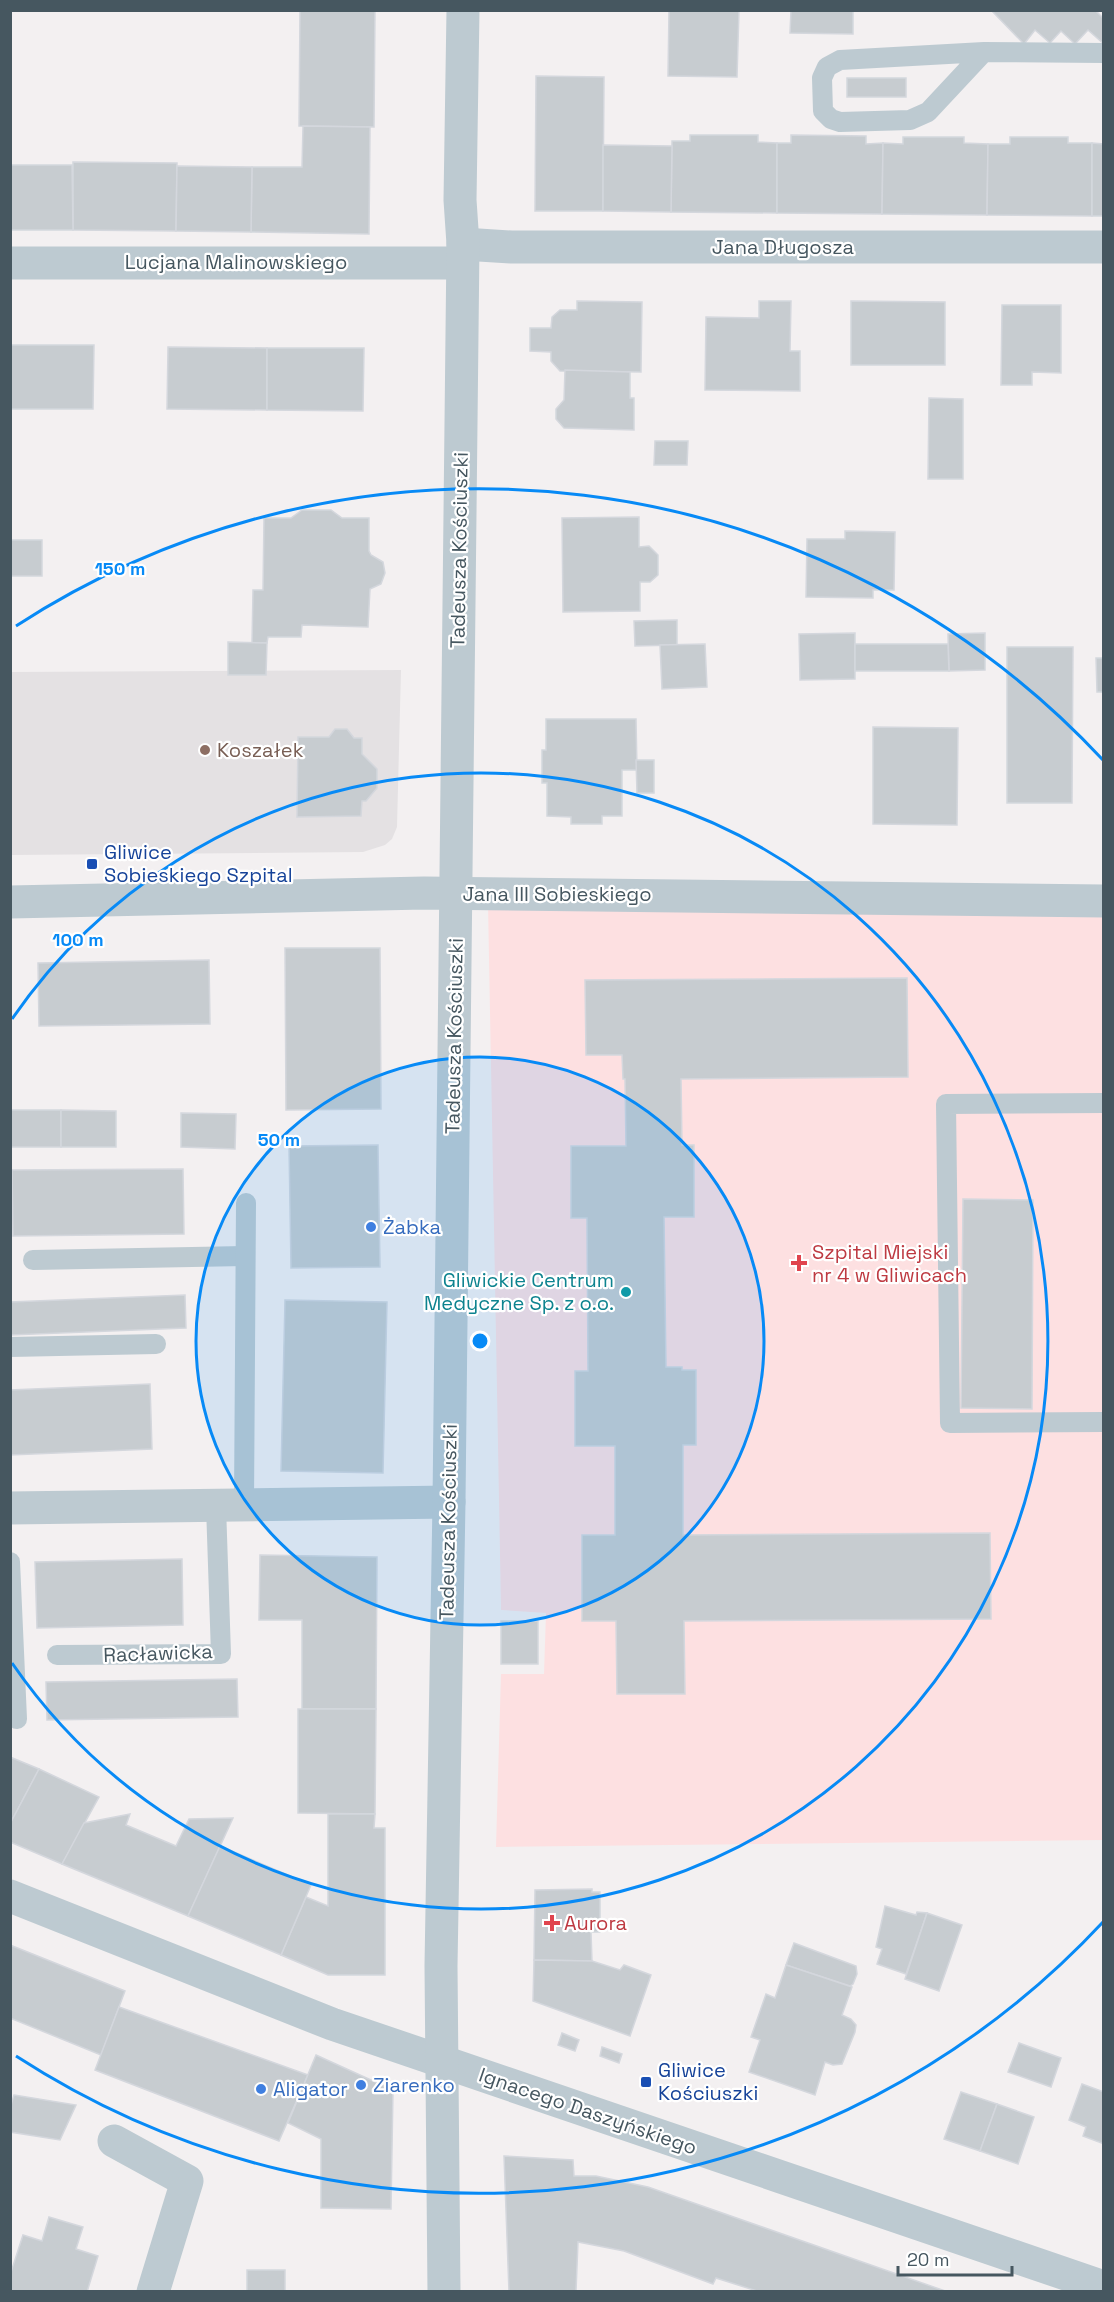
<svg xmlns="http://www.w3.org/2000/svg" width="1114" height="2302" font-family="'Space Grotesk',sans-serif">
	<rect width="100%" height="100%" fill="#f3f0f1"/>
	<path fill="#e4e1e3" d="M401 670 397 827 392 839 385 845 363 852 11 855 10 672Z"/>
	<path fill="#fde0e1" d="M488 903 1103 915V1840L496 1847 501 1674H544L546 1613 501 1610Z"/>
	<g fill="#c7ccd0" stroke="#d4d7dd" stroke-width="1.5">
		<path d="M300 10H375L374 127 299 126Z"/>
		<path d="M669 10H739L737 77 668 76Z"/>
		<path d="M791 10H853V34L790 33Z"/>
		<path d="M991 10H1095L1104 19V44L1088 30 1075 44 1061 31 1050 43 1035 30 1024 44Z"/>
		<path d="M536 76 604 77 603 211H535Z"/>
		<rect x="847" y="78" width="59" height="19"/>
		<path d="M303 126 370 127 369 234 251 232 252 167H302Z"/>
		<path d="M690 135H758V142L777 143V213L671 212 672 141H690Z"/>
		<path d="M791 135 866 136V144L883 143 882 214 777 213V143H791Z"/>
		<path d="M903 137H964V143L988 144 987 215 882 214 883 143 903 144Z"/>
		<path d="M1010 137H1068V143H1092V216L987 215 988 144H1010Z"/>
		<path d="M1092 143 1104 144V216H1092Z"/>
		<path d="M603 145 672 146 671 212 603 211Z"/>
		<path d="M73 162 177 163 176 231 73 230Z"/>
		<path d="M10 165H72L73 230H10Z"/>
		<path d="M177 166 252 167 251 232 176 231Z"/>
		<path d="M577 301 642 302 641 372 560 371 551 361V352L530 351V328H551L552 317 560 310H577Z"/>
		<path d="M759 301H791L790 351H800V391L705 390 706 317 759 318Z"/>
		<path d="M851 301 945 302V365H851Z"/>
		<path d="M1002 305H1061V373L1032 372V385H1001Z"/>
		<path d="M10 345H94L93 409H10Z"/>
		<path d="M168 347 267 348V410L167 409Z"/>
		<path d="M267 348H364L363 411 267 410Z"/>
		<path d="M565 370 630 372V398H634V430L564 428 556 419V409L564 400Z"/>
		<path d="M929 398 963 399V479H928Z"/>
		<path d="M655 441H688L687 465H654Z"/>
		<path d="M302 510H331L342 518H369V551L371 555 383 562 385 573 381 584 370 589 368 627 302 625 301 637H268L267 643H252L253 590H263L264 518H291Z"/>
		<path d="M639 517V547L649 546 658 555V575L650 582H640V611L563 612 562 518Z"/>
		<path d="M845 531 895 532 894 590H873V598L806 597 807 539H845Z"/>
		<rect x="10" y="540" width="32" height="36"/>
		<path d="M677 620V645L635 646 634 621Z"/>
		<path d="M855 633V679L800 680 799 634Z"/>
		<path d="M985 633V670L949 671 948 634Z"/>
		<path d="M228 642 267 643 266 675H228Z"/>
		<path d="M705 644 707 687 662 689 660 645Z"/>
		<path d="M855 644H948L949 671H855Z"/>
		<path d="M1007 647H1073L1072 803H1007Z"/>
		<path d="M1096 658H1104V692H1097Z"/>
		<path d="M546 719H636L637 770H622V816H602V824H571V817L547 816V783H542V750H546Z"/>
		<path d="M873 727 958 728 957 825 873 824Z"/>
		<path d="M335 729H347L354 738H362V754L377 769V788L366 801H362L361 816 297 817 298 737H329Z"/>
		<path d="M636 760H654V793H637Z"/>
		<path d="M285 948H380L381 1109 286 1110Z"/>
		<path d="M209 960 210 1024 39 1026 38 963Z"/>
		<path d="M907 978 908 1077 681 1079 682 1145H694V1217H664L666 1367H682V1370H696V1445H683V1535L990 1533 991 1619 684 1621 685 1694H617L616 1621H582V1535H615V1446H575V1371H588L587 1218H571V1146H626L625 1079H623L622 1055H586L585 980Z"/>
		<rect x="10" y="1110" width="51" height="37"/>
		<path d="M61 1110 116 1111V1147H61Z"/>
		<path d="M181 1113 236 1114 235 1149 181 1147Z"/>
		<path d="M378 1145 380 1267 291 1268 289 1146Z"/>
		<path d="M183 1169 184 1234 13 1236 12 1170Z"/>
		<path d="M963 1199 1033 1200 1032 1409 961 1408Z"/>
		<path d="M185 1295 186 1328 10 1335V1302Z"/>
		<path d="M285 1300 387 1302 383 1473 281 1471Z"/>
		<path d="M150 1384 152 1449 10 1455V1390Z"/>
		<path d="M260 1555 377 1557 376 1709H302V1620H259Z"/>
		<path d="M182 1559 183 1625 37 1628 35 1562Z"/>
		<rect x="501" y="1621" width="37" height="43"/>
		<path d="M237 1679 238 1717 47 1720 46 1682Z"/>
		<path d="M298 1709H376L375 1814 298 1813Z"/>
		<path d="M10 1757 39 1769 10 1824Z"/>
		<path d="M39 1769 99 1797 62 1864 10 1842V1824Z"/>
		<path d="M130 1814 126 1825 176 1846 189 1819 233 1818 188 1916 62 1864 84 1823Z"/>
		<path d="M328 1814H375L374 1828H385V1975H328L281 1955 306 1897 328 1906Z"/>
		<path d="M220 1846 311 1885 281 1955 188 1916Z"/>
		<path d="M592 1889V1892H600V1932H591L592 1961 534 1960 535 1890Z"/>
		<path d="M885 1906 916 1915 917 1912 927 1913 906 1974 877 1964 882 1949 876 1947Z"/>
		<path d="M927 1913 962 1925 939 1991 905 1979Z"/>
		<path d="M794 1943 856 1966 857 1974 853 1984 850 1986 786 1965Z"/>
		<path d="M10 1945 125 1991 101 2055 10 2018Z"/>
		<path d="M534 1960 592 1961 620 1970 624 1965 651 1975 630 2036 533 2001Z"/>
		<path d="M786 1965 852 1987 842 2015 851 2019 856 2025 855 2032 842 2064 833 2065 825 2062 815 2095 749 2072 760 2040 751 2037 766 1994 775 1998Z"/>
		<path d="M119 2007 308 2075 279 2141 95 2070Z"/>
		<path d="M562 2033 579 2040 575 2051 558 2045Z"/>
		<path d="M1019 2043 1061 2058 1051 2087 1008 2072Z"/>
		<path d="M602 2047 622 2054 619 2063 600 2056Z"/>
		<path d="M316 2055 393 2090 391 2209 321 2208V2139L288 2123Z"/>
		<path d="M1082 2084 1104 2092V2144L1083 2136 1086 2127 1069 2120Z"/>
		<path d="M961 2092 997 2104 980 2151 944 2139Z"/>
		<path d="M14 2095 76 2105 60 2140 10 2132V2108Z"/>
		<path d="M997 2104 1034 2117 1018 2164 980 2151Z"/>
		<path d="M504 2156 573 2160 574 2176H596L648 2187 948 2292H760L716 2278 713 2284 624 2251 578 2242 576 2291 509 2292Z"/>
		<path d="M49 2217 83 2227 76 2249 98 2256 87 2292H10V2275L23 2235 42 2241Z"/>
		<rect x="247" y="2270" width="38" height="22"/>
	</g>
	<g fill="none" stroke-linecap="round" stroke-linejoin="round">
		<g stroke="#bdcad1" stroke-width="20">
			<path d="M984 52 928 112 910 120 840 122 831 119 823 111 822 78 827 67 840 60 984 52 1104 53"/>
			<path d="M1104 1103 946 1104 950 1423 1104 1422"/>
			<path d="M33 1260 245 1256"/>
			<path d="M10 1347 156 1344"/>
			<path d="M244 1504 246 1203"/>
			<path d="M10 1562 17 1719"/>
			<path d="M57 1655 221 1654 216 1506"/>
		</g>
		<g stroke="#bdcad1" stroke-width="33">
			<path d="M463 244 511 247H1104"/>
			<path d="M10 263H462"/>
			<path d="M10 902 424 893 1104 901"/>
			<path d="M10 1508 449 1502"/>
			<path d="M114 2141 187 2181 153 2292"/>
		</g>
		<g stroke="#bdcad1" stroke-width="33">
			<path d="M10 1896 332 2024 1104 2287"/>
			<path d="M444 2292 441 1966 449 1502 463 244 460 200 463 10"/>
		</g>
	</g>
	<circle cx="480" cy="1341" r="284" fill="#078af6" fill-opacity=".12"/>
	<g fill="none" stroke="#078af6" stroke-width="3">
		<circle cx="480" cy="1341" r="284"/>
		<path d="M12 1019A568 568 0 1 1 12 1663"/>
		<path d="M1103 1922A852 852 0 0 1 16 2056M16 626A852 852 0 0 1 1103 760"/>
	</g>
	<circle fill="#8d6e63" stroke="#fff" stroke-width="2" cx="205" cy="750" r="6"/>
	<g fill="#1a4fb4" stroke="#fff" stroke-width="2">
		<rect x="86" y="858" width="12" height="12" rx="3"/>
		<rect x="640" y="2076" width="12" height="12" rx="3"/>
	</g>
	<g fill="#3f7fe0" stroke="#fff" stroke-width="2">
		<circle cx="371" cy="1227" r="6"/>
		<circle cx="361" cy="2085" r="6"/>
		<circle cx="261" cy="2089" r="6"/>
	</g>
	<g fill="#e0444e" stroke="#fff" stroke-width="2">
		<path d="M796 1254h6v6h6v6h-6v6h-6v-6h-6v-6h6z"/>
		<path d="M549 1914h6v6h6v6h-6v6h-6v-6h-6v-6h6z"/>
	</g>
	<circle fill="#0f9aa8" stroke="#fff" stroke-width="2" cx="626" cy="1292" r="6"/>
	<g text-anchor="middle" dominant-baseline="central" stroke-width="4.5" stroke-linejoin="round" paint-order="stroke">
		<g font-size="20" fill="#465760" stroke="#fff">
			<text x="783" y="247">Jana Długosza</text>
			<text x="236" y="262">Lucjana Malinowskiego</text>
			<text transform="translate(459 550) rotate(-89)">Tadeusza Kościuszki</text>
			<text x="557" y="894">Jana III Sobieskiego</text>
			<text transform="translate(454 1036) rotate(-89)">Tadeusza Kościuszki</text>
			<text transform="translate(448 1522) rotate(-89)">Tadeusza Kościuszki</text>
			<text transform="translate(158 1653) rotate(-2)">Racławicka</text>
			<text transform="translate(588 2111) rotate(19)">Ignacego Daszyńskiego</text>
		</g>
		<g font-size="20" fill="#785e54" stroke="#fff" text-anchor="start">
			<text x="217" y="750">Koszałek</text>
		</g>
		<g font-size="20" fill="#164399" stroke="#fff" text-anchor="start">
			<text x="104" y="852">Gliwice<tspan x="104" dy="23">Sobieskiego Szpital</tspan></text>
			<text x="658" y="2070">Gliwice<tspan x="658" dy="23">Kościuszki</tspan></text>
		</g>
		<g font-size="20" fill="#366cbe" stroke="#fff" text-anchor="start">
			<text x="383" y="1227">Żabka</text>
			<text x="373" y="2085">Ziarenko</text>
			<text x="273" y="2089">Aligator</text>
		</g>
		<g font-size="20" fill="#be3a42" stroke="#fff" text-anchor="start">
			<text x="812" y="1252">Szpital Miejski<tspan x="812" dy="23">nr 4 w Gliwicach</tspan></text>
			<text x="564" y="1923">Aurora</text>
		</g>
		<g font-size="20" fill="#0d838f" stroke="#fff" text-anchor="end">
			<text x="614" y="1280">Gliwickie Centrum<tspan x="614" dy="23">Medyczne Sp. z o.o.</tspan></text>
		</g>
	</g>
	<circle cx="480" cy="1341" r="9" fill="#078af6" stroke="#fff" stroke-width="3"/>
	<g font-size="18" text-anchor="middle" font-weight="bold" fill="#078af6" stroke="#fff" stroke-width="4.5" stroke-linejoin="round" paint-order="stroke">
		<text x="120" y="575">150 m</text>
		<text x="78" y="946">100 m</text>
		<text x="279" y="1146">50 m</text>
	</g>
	<rect width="1114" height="2302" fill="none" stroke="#465760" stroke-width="24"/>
	<path d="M898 2266v9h114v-9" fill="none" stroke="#465760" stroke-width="3"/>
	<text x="907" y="2266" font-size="18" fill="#465760" stroke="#ffffff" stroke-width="4.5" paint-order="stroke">20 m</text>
</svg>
